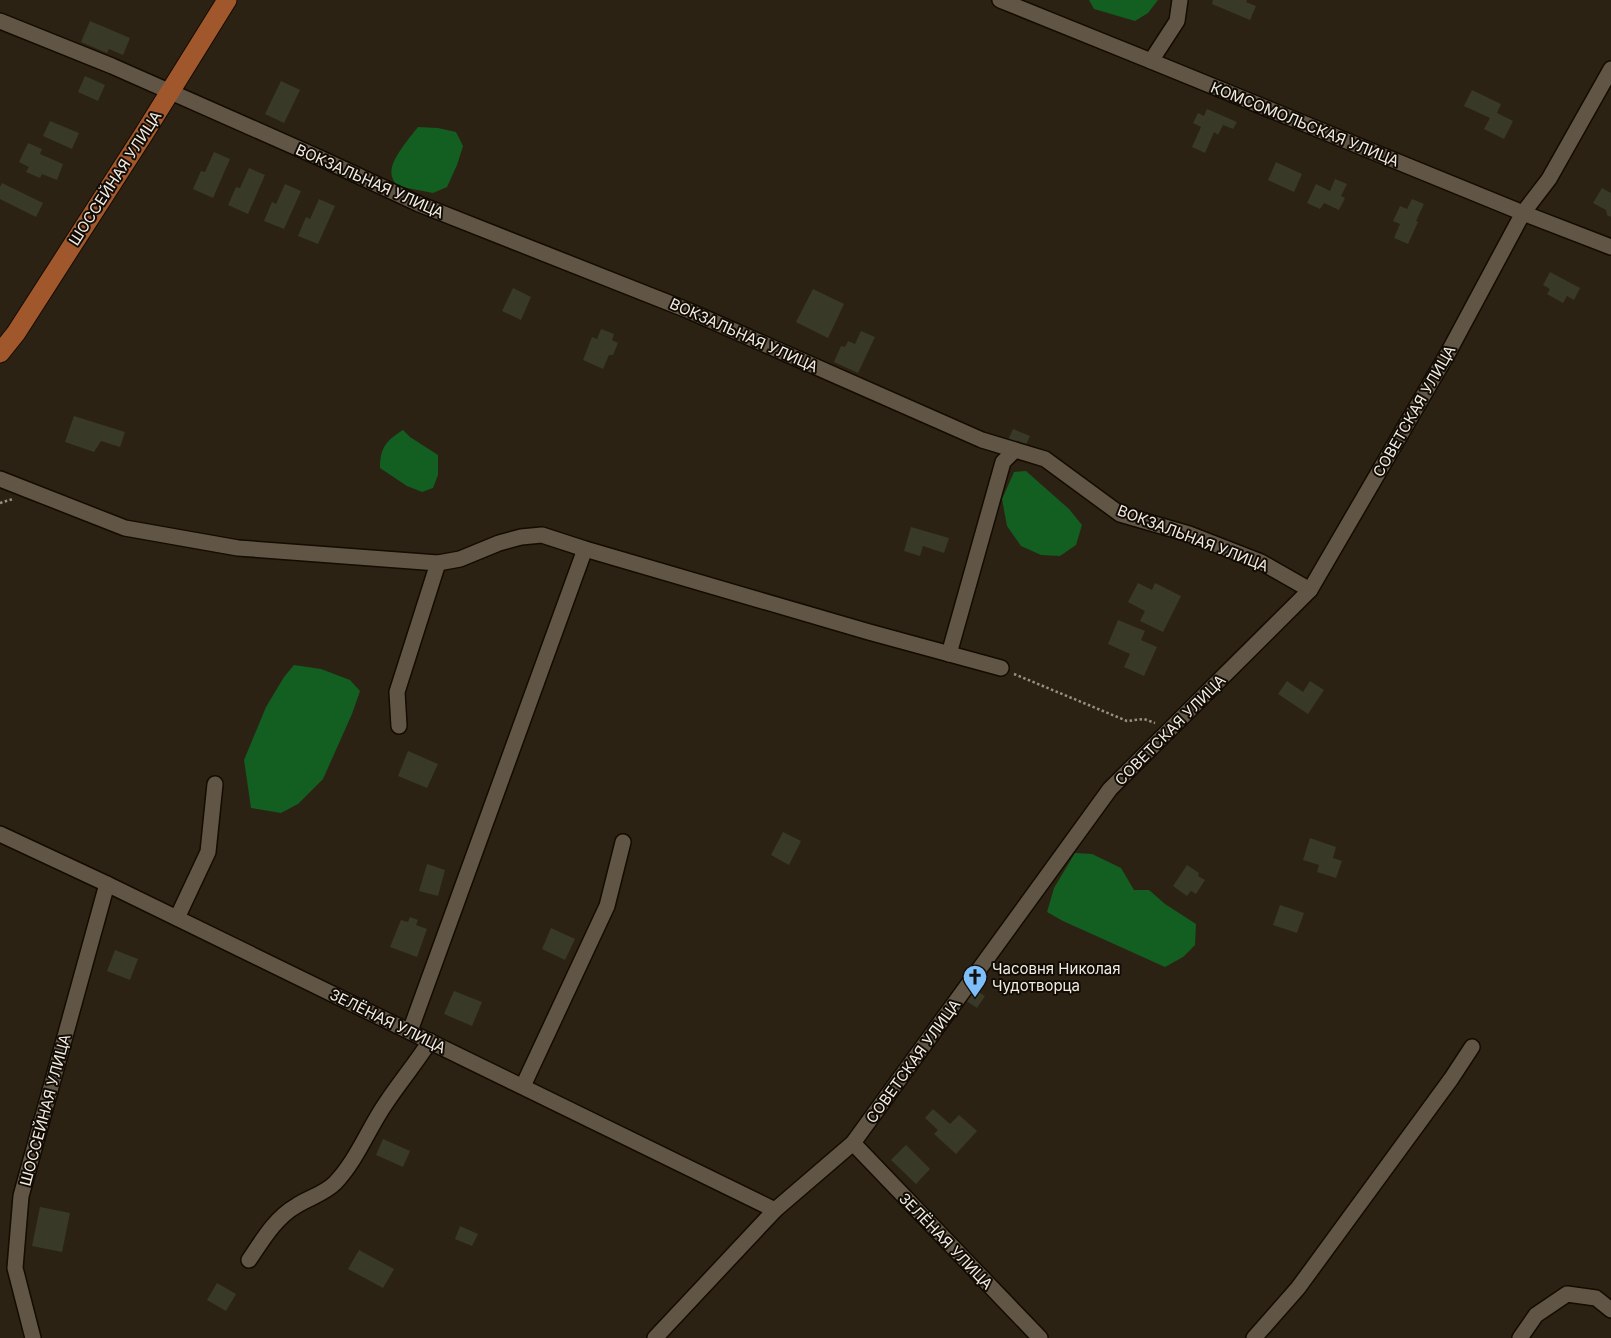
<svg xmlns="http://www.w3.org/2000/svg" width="1611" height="1338" font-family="Inter,sans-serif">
	<rect width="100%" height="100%" fill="#2c2213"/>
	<g fill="#135e21">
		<path d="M1089 0H1158L1148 13 1135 21 1094 9Z"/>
		<path d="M418 127 438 128 456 132 463 146 457 165 447 187 433 193 397 186C393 180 390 175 392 167 395 155 410 137 418 127Z"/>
		<path d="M403 430 410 437 438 455V475L433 488 422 492 407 486 380 468C380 447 387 440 403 430Z"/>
		<path d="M1026 471 1069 509 1082 525 1076 545 1060 556 1041 555 1021 546 1007 526 1002 499 1014 472Z"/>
		<path d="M294 665 321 669 350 680 360 691 352 714 323 779 298 804 281 813 251 808 244 760 266 707 284 677Z"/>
		<path d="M1075 853 1092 854 1121 868 1134 890H1149L1165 904 1196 924 1195 945 1183 957 1165 967 1063 921 1047 912 1054 888Z"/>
	</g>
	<g fill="#383927">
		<path d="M1213 0H1247L1246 2 1256 6 1250 20 1212 4Z"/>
		<path d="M90 21 130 38 123 55 109 49 107 53 81 42Z"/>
		<path d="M85 76 105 85 98 101 78 92Z"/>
		<path d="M281 81 300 90 284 123 265 114Z"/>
		<path d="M1472 90 1501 104 1497 113 1513 121 1504 139 1484 129 1490 118 1464 106Z"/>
		<path d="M1207 109 1237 122 1233 129 1223 125 1218 135 1214 132 1205 153 1192 147 1201 127 1193 123 1198 113 1204 116Z"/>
		<path d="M50 121 79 133 72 149 43 136Z"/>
		<path d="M28 143 42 149 40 154 63 164 57 180 42 174 40 178 26 172 29 167 19 162Z"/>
		<path d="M214 152 230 159 213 198 193 189 201 171 205 172Z"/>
		<path d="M1276 162 1302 174 1294 192 1268 180Z"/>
		<path d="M249 168 265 175 248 214 228 205 236 187 240 188Z"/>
		<path d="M1335 179 1347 184 1341 196 1345 198 1339 210 1324 203 1320 209 1307 203 1316 184 1330 191Z"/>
		<path d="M2 183 43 203 36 217 0 199V187Z"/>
		<path d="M285 184 301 191 284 229 264 221 272 202 276 204Z"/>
		<path d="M1602 188 1611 193V217L1607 215 1606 210 1593 203Z"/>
		<path d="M319 199 335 206 318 244 298 236 306 217 310 219Z"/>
		<path d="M1412 199 1424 204 1416 221 1418 222 1408 244 1394 238 1400 224 1393 221 1400 206 1407 209Z"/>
		<path d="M1550 272 1580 288 1574 300 1567 296 1563 303 1547 294 1550 289 1543 285Z"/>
		<path d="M513 288 531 297 521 320 502 311Z"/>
		<path d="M813 289 844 304 828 338 796 322Z"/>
		<path d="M601 329 614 334 612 340 618 343 613 355H609L603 369 583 360 592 337 597 339Z"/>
		<path d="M861 331 875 337 858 373 834 362 841 346 845 347 848 341 855 344Z"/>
		<path d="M74 416 125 432 120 447 101 441 94 452 65 442Z"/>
		<path d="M1013 429 1030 436 1024 449 1007 442Z"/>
		<path d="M911 527 949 538 944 553 923 546 920 556 904 551Z"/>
		<path d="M1138 583 1152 590 1155 583 1181 596 1163 632 1140 621 1145 611 1128 602Z"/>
		<path d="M1118 620 1145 631 1141 640 1157 647 1144 676 1124 667 1130 654 1108 644Z"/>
		<path d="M1287 681 1303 692 1310 681 1324 690 1308 714 1278 694Z"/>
		<path d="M408 751 438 764 427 788 398 776Z"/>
		<path d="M783 832 801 841 789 865 771 855Z"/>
		<path d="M1310 838 1336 847 1333 858 1342 861 1336 878 1317 872 1319 865 1303 860Z"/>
		<path d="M427 864 445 870 438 896 419 891Z"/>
		<path d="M1187 865 1199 873 1198 876 1205 880 1196 894 1191 891 1187 896 1173 886Z"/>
		<path d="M1280 905 1304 913 1297 933 1273 925Z"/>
		<path d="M410 917 418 920 416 925 427 929 417 957 390 947 401 920 408 922Z"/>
		<path d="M551 928 575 939 565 960 542 949Z"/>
		<path d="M115 950 138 959 130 980 107 971Z"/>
		<path d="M973 988 985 996 977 1008 965 1000Z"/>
		<path d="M454 991 482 1002 472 1026 444 1014Z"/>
		<path d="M933 1109 950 1124 959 1115 977 1131 956 1154 934 1134 938 1130 925 1118Z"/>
		<path d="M383 1139 410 1151 403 1167 376 1155Z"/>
		<path d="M906 1145 930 1169 916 1184 891 1160Z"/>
		<path d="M40 1207 70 1213 62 1252 32 1246Z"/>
		<path d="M460 1226 478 1234 472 1246 455 1239Z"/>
		<path d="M359 1250 394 1269 383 1288 348 1269Z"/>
		<path d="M217 1283 236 1294 226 1311 207 1300Z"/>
	</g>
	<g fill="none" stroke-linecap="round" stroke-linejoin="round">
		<defs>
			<g id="minor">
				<path d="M1000 0 1151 61 1523 213 1611 247"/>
				<path d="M0 21 112 66 320 158 419 204 687 310 982 440 1045 459 1120 514 1189 534 1261 562 1310 590"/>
				<path d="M1151 61 1177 21 1180 0"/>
				<path d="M0 479 125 528 238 548 438 563 460 559 499 543 521 537 542 535 585 549 869 632 1001 668"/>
				<path d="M949 654 1003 462 1015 450"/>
				<path d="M399 726 397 692 438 563"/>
				<path d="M0 834 107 884 775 1210"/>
				<path d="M177 918 208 852 215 784"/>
				<path d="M410 1031 585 549"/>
				<path d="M523 1086 607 906 623 842"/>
				<path d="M853 1143 1040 1338"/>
				<path d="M249 1260C262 1241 275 1218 296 1206 308 1198 324 1194 335 1183 357 1160 368 1129 386 1103 400 1082 416 1063 430 1041"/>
				<path d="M33 1338 15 1268 21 1196 107 884"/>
				<path d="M655 1338 775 1210 853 1143 1110 789 1310 590 1448 353 1523 213 1549 179 1611 69"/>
				<path d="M1254 1338 1298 1288 1451 1079 1472 1047"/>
				<path d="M1520 1338 1536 1315 1567 1294 1596 1298 1611 1310"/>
			</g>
			<path id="major" d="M0 353 16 333 145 132 227 0"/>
		</defs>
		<use href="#minor" stroke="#140b01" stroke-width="18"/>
		<use href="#major" stroke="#140b01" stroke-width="21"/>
		<g stroke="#989083" stroke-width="2.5" stroke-dasharray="2.5 2.5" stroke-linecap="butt">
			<path d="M0 503 13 499"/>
			<path d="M1014 674 1127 721 1144 719 1155 723"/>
		</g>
		<use href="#minor" stroke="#615645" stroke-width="15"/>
		<use href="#major" stroke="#a1572c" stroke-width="19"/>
	</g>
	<defs>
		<symbol id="church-pin" viewBox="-11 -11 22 30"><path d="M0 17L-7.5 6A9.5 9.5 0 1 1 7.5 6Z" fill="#7ebef9" stroke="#110c06"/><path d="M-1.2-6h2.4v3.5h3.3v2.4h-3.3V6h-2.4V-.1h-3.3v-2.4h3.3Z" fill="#111"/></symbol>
	</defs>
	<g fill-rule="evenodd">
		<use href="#church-pin" x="961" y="963" width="28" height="38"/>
	</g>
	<g text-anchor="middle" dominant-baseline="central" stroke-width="4" stroke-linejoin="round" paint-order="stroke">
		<g font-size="15" fill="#f2ebe1" stroke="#110c06">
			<text transform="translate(1305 124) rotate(22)">КОМСОМОЛЬСКАЯ УЛИЦА</text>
			<text transform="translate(115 178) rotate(-57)">ШОССЕЙНАЯ УЛИЦА</text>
			<text transform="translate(370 181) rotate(24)">ВОКЗАЛЬНАЯ УЛИЦА</text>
			<text transform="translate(744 335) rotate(24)">ВОКЗАЛЬНАЯ УЛИЦА</text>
			<text transform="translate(1414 411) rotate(-60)">СОВЕТСКАЯ УЛИЦА</text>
			<text transform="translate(1193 538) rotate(21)">ВОКЗАЛЬНАЯ УЛИЦА</text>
			<text transform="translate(1170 730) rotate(-45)">СОВЕТСКАЯ УЛИЦА</text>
			<text transform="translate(388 1021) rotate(26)">ЗЕЛЁНАЯ УЛИЦА</text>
			<text transform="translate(913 1061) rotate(-54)">СОВЕТСКАЯ УЛИЦА</text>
			<text transform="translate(45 1110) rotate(-75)">ШОССЕЙНАЯ УЛИЦА</text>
			<text transform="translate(946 1241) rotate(46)">ЗЕЛЁНАЯ УЛИЦА</text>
		</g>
		<g font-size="15" fill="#f2ebe1" stroke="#110c06" text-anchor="start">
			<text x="992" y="968">Часовня Николая<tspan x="992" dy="17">Чудотворца</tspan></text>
		</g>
	</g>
</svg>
